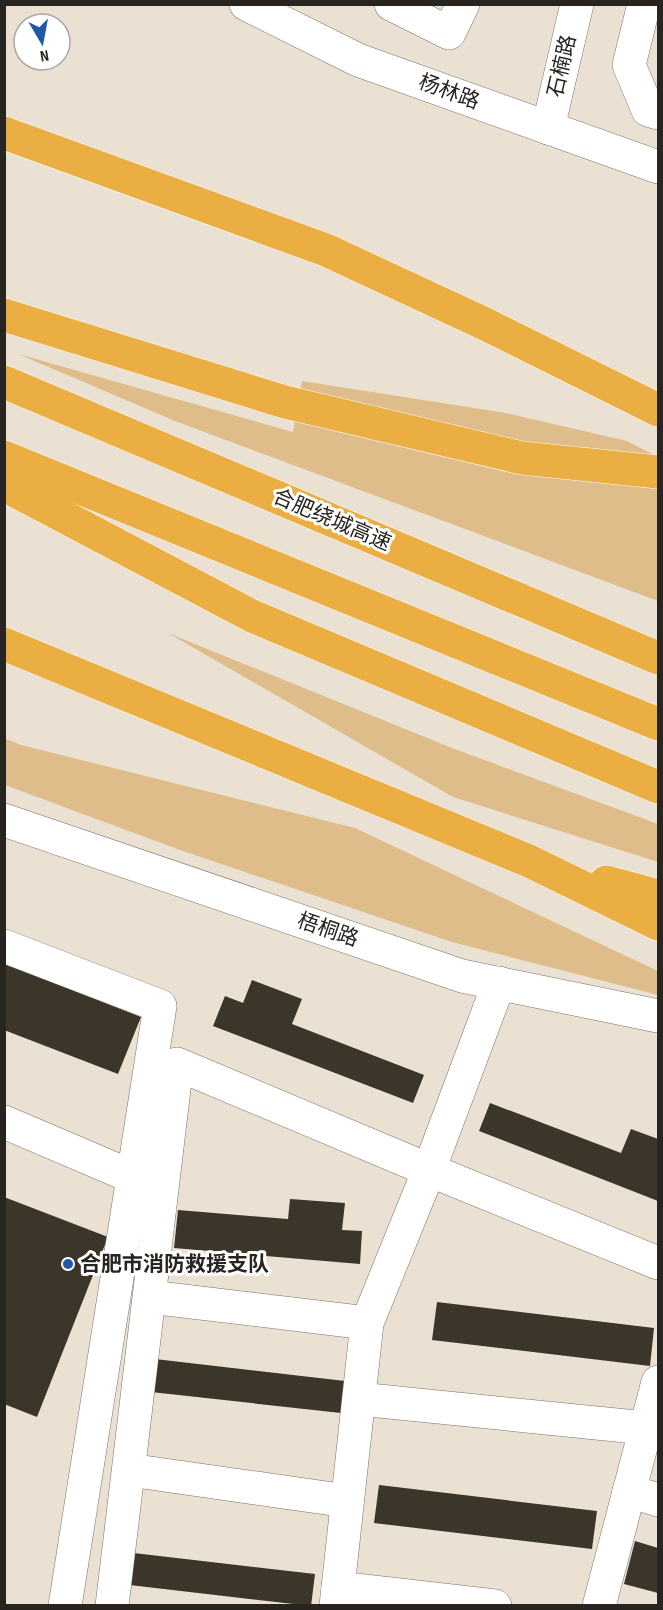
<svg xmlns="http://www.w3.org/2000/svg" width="663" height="1610" font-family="'Sofia Sans Condensed','Noto Sans SC',sans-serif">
	<rect width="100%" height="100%" fill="#ebe1d3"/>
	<g fill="#dfbd8a">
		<path d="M18 354 293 432 302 381 506 413 627 441 658 457V601L175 421Z"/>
		<path d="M168 633 452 748 658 824V862L453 797Z"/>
		<path d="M4 738 21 745 355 828 658 971V995L452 942 177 849 5 785Z"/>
	</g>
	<g fill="#3c352a">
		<path d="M4 963 141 1017 118 1074 4 1030Z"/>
		<path d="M252 980 302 999 292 1024 424 1075 413 1103 213 1026 225 996 243 1003Z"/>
		<path d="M490 1103 621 1153 631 1129 658 1139V1201L479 1131Z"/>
		<path d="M4 1197 108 1237 37 1417 4 1404Z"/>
		<path d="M290 1199 345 1203 342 1230 362 1231 360 1264 174 1248 178 1210 288 1219Z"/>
		<path d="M437 1302 654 1328 650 1366 432 1340Z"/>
		<path d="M155 1359 345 1381 341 1413 151 1392Z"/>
		<path d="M379 1485 597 1511 592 1549 374 1523Z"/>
		<path d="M635 1541 658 1548V1593L624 1584Z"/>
		<path d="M125 1552 315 1574 311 1606 121 1584Z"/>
	</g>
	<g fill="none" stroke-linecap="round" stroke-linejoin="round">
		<defs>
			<g id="minor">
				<path d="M246 4 358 60 658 167"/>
				<path d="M391 4 449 33 463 4"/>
				<path d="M644 4 629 65 648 110 658 113"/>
				<path d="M548 128 577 4"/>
				<path d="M4 820 462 976 658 1016"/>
				<path d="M4 946 160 1006 133 1177 4 1122"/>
				<path d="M150 1297 367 1323"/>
				<path d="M359 1399 646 1428"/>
				<path d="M129 1470 347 1501"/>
				<path d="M629 1491 658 1500"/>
				<path d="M338 1588 495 1606"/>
				<path d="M65 1606 133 1177"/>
				<path d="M112 1606 177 1064 429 1170 499 983"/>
				<path d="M336 1606 367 1323 429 1170 658 1263"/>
				<path d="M599 1606 658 1382"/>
			</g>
			<g id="highway">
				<path d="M4 133 326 250 483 323 658 410"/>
				<path d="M4 315 285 402 522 458 658 472"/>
				<path d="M4 382 658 658"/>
				<path d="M4 457 658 724"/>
				<path d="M4 485 252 616 658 787"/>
				<path d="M4 644 529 861 658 924"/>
				<path d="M606 882 658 896"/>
			</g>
		</defs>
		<use href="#minor" stroke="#7a7265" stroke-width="34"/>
		<use href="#highway" stroke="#fff" stroke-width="34"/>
		<use href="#minor" stroke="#fff" stroke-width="33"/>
		<use href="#highway" stroke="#ebae42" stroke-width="33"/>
	</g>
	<circle fill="#1d58a9" stroke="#fff" stroke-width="2" cx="68" cy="1264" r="6"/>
	<g text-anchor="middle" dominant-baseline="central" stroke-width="6" stroke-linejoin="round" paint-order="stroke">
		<g font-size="21" fill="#28241f" stroke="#fff">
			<text transform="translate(562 66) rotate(-77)">石楠路</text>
			<text transform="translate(449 92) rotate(20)">杨林路</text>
			<text transform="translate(332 520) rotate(23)">合肥绕城高速</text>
			<text transform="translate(328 930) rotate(19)">梧桐路</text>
		</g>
		<g font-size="21" font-weight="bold" fill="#28241f" stroke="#fff" text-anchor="start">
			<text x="80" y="1264">合肥市消防救援支队</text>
		</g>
	</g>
	<rect width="663" height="1610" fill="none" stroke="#28241f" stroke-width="12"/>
	<g transform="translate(42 42) rotate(170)"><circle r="28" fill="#ffffff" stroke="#a9a7a5" stroke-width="1.5"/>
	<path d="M0-4.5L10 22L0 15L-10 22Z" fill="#1d58a9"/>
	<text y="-9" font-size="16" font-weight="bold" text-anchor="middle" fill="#28241f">N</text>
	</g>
</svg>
